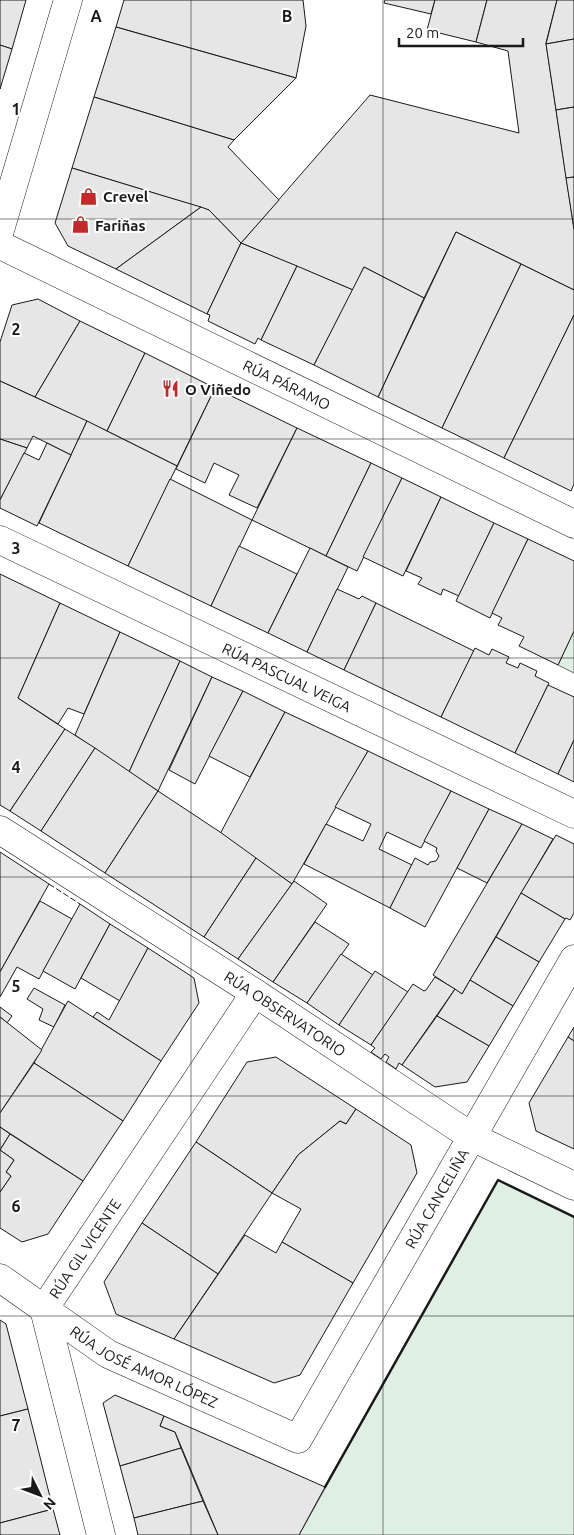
<svg xmlns="http://www.w3.org/2000/svg" width="574" height="1535" font-family="Ubuntu,sans-serif">
	<rect width="100%" height="100%" fill="#fff"/>
	<g fill="#e0efe3" stroke="#6a6a6a">
		<path d="M574 631V673L558 665Z"/>
		<path d="M498 1180 574 1217V1535H299Z"/>
	</g>
	<g fill="#e6e6e6" stroke="#1a1a1a">
		<path d="M0 0H26L12 49 0 45Z"/>
		<path d="M124 0H303L306 26 296 78 116 27Z"/>
		<path d="M385 0H435L431 14 384 3Z"/>
		<path d="M435 0H487L476 42 427 30Z"/>
		<path d="M487 0H557L546 43 574 229V290L456 232 424 298 364 267 353 290 241 243 370 95 519 133 508 51 476 42Z"/>
		<path d="M557 0H574V39L546 44Z"/>
		<path d="M116 27 137 33 296 78 234 140 94 97Z"/>
		<path d="M574 39V107L556 110 546 44Z"/>
		<path d="M0 45 12 49 0 89Z"/>
		<path d="M94 97 234 140 228 147 279 200 241 243 209 210 72 168Z"/>
		<path d="M574 107V177L566 178 556 110Z"/>
		<path d="M72 168 164 196 201 207 116 269 68 246 55 223Z"/>
		<path d="M574 177V229L566 178Z"/>
		<path d="M201 207 209 210 241 243 207 314 116 269Z"/>
		<path d="M456 232 521 264 442 428 378 397Z"/>
		<path d="M241 243 297 266 261 340 258 338 255 344 208 321 210 315 207 314Z"/>
		<path d="M521 264 574 290V315L504 458 442 428Z"/>
		<path d="M297 266 353 290 314 365 261 340Z"/>
		<path d="M364 267 424 298 378 397 314 365Z"/>
		<path d="M38 299 80 321 35 397 0 381V342L12 305Z"/>
		<path d="M574 315V484L571 491 504 458Z"/>
		<path d="M80 321 145 353 107 431 35 397Z"/>
		<path d="M145 353 215 388 177 466 107 431Z"/>
		<path d="M0 381 87 421 71 455 33 436 27 448 0 439Z"/>
		<path d="M215 388 297 428 257 508 229 495 239 475 214 463 205 483 176 469Z"/>
		<path d="M87 421 177 466 128 566 39 523Z"/>
		<path d="M297 428 371 463 326 556 252 520Z"/>
		<path d="M0 439 27 448 0 500Z"/>
		<path d="M47 443 71 455 37 526 0 508V500L24 453 39 460Z"/>
		<path d="M371 463 402 478 357 571 326 556Z"/>
		<path d="M402 478 441 497 403 576 363 557Z"/>
		<path d="M170 479 252 520 211 606 128 566Z"/>
		<path d="M441 497 494 523 459 596 443 589 441 595 418 584 422 578 406 571Z"/>
		<path d="M494 523 528 539 490 618 456 601Z"/>
		<path d="M528 539 574 561V631L558 665 519 646 524 637 498 625 502 618 492 613Z"/>
		<path d="M239 546 297 574 268 633 211 606Z"/>
		<path d="M310 548 348 567 307 652 268 633Z"/>
		<path d="M0 574 60 603 18 698 65 729 10 811 0 805Z"/>
		<path d="M337 589 359 599 362 596 376 603 344 670 307 652Z"/>
		<path d="M60 603 120 632 84 714 68 708 58 724 18 698Z"/>
		<path d="M376 603 474 651 441 717 344 670Z"/>
		<path d="M120 632 180 661 129 772 75 735Z"/>
		<path d="M475 648 489 655 492 649 509 657 506 663 518 668 520 663 537 671 535 676 549 683 515 753 441 717Z"/>
		<path d="M180 661 212 677 158 791 129 772Z"/>
		<path d="M212 677 243 691 195 784 169 770Z"/>
		<path d="M548 685 574 697V740L558 774 515 753Z"/>
		<path d="M243 691 285 712 250 777 209 756Z"/>
		<path d="M285 712 368 751 292 884 220 834Z"/>
		<path d="M65 729 95 748 41 831 10 811Z"/>
		<path d="M574 740V782L558 774Z"/>
		<path d="M95 748 158 791 105 873 41 831Z"/>
		<path d="M368 751 451 791 421 848 387 832 379 849 412 865 390 908 304 864 326 824 363 841 371 824 335 807Z"/>
		<path d="M158 791 220 832 256 858 204 937 105 873Z"/>
		<path d="M451 791 489 809 425 927 390 908 415 858 428 865 430 862 436 861 439 856 436 851 437 848 424 841Z"/>
		<path d="M489 809 522 824 487 883 457 868Z"/>
		<path d="M522 824 553 839 462 994 433 975Z"/>
		<path d="M556 835 574 844V913L570 920 566 918 565 919 521 893Z"/>
		<path d="M0 852 49 884 0 972Z"/>
		<path d="M256 858 292 884 238 959 204 937Z"/>
		<path d="M294 881 327 904 273 982 238 959Z"/>
		<path d="M521 893 565 919 539 962 496 937Z"/>
		<path d="M40 901 72 919 39 979 17 967 0 997V972Z"/>
		<path d="M80 904 110 924 75 989 43 971Z"/>
		<path d="M315 922 349 944 307 1003 273 982Z"/>
		<path d="M110 924 148 948 120 1001 81 978Z"/>
		<path d="M496 937 539 962 513 1006 470 980Z"/>
		<path d="M148 948 194 978 199 1003 161 1061 93 1017 97 1012 109 1020Z"/>
		<path d="M341 954 373 975 339 1025 307 1003Z"/>
		<path d="M375 971 408 992 371 1045 339 1025Z"/>
		<path d="M435 977 455 989 402 1065 399 1063 396 1069 386 1062 389 1057 385 1054 381 1059 371 1052 375 1048 371 1045 413 984 424 991 426 990Z"/>
		<path d="M470 980 513 1006 489 1046 437 1016 455 989 462 994Z"/>
		<path d="M34 988 65 1005 54 1027 39 1020 43 1009 27 999Z"/>
		<path d="M68 1001 161 1061 123 1121 34 1063Z"/>
		<path d="M0 1007 12 1016 7 1023 0 1017Z"/>
		<path d="M437 1016 489 1046 467 1082 435 1087 402 1065Z"/>
		<path d="M0 1017 42 1050 0 1113Z"/>
		<path d="M574 1027V1041L568 1037Z"/>
		<path d="M568 1037 574 1041V1149L536 1131 529 1103Z"/>
		<path d="M276 1057 356 1109 346 1124 340 1121 298 1155 272 1193 196 1142 247 1062Z"/>
		<path d="M34 1063 123 1121 83 1181 0 1127V1113Z"/>
		<path d="M356 1109 411 1145 417 1173 353 1283 282 1242 301 1209 272 1193 298 1155 340 1121 346 1124Z"/>
		<path d="M0 1127 10 1134 0 1150Z"/>
		<path d="M10 1134 83 1181 48 1234 22 1242 0 1228V1192L11 1176 6 1172 14 1160 0 1150Z"/>
		<path d="M196 1142 272 1193 218 1274 142 1223Z"/>
		<path d="M0 1150 14 1160 6 1172 11 1176 0 1192Z"/>
		<path d="M142 1223 218 1274 174 1339 116 1314 104 1282Z"/>
		<path d="M245 1235 276 1253 282 1242 353 1283 300 1375 274 1383 174 1339Z"/>
		<path d="M0 1320 6 1324 28 1409 0 1416Z"/>
		<path d="M115 1395 164 1416 160 1426 175 1432 181 1448 120 1466 103 1403Z"/>
		<path d="M28 1409 53 1509 0 1523V1416Z"/>
		<path d="M164 1416 325 1487 299 1535H218L175 1432 160 1426Z"/>
		<path d="M181 1448 203 1501 134 1518 120 1466Z"/>
		<path d="M203 1501 218 1535H138L134 1518Z"/>
		<path d="M53 1509 60 1535H0V1523Z"/>
	</g>
	<g fill="none" stroke-linecap="round" stroke-linejoin="round">
		<defs>
			<g id="minor">
				<path d="M0 230 68 0"/>
				<path id="s1" d="M0 245 574 524"/>
				<path id="s2" d="M0 540 574 814"/>
				<path id="s3" d="M0 830 255 993 472 1137 574 1186"/>
				<path id="s4" d="M0 1278 108 1354 298 1439 574 959"/>
				<path id="s5" d="M101 1535 44 1309 255 993"/>
			</g>
		</defs>
		<use href="#minor" stroke="#1a1a1a" stroke-width="29"/>
		<use href="#minor" stroke="#fff" stroke-width="28"/>
		<path stroke="#1a1a1a" stroke-width="1" stroke-dasharray="6 2.5" stroke-linecap="butt" d="M49 884 80 904"/>
		<path stroke="#1a1a1a" stroke-width="2.5" d="M325 1487 498 1180 574 1217"/>
	</g>
	<path fill="none" stroke="#1a1a1a" stroke-width="1" stroke-opacity="0.55" d="M191 0V1535M383 0V1535M0 219H574M0 439H574M0 658H574M0 877H574M0 1096H574M0 1316H574"/>
	<defs>
		<symbol id="shop-bare" viewBox="-9 -9 18 18"><path d="M-5-2.5h2.3a2.7 3.5 0 0 1 5.4 0H5L5.5 6h-11ZM-1.5-2.5h3a1.5 2.3 0 0 0-3 0Z" fill="#c62828" stroke="#fff" stroke-width="2.5" paint-order="stroke"/></symbol>
		<symbol id="restaurant-bare" viewBox="-9 -9 18 18"><path d="M-5-6h1v4h1v-4h1v4h1v-4h1v5L-1.5 .5V6h-2V.5L-5-1ZM5-6V6H3V1.5H1.5Q1.5-4 5-6Z" fill="#c62828" stroke="#fff" stroke-width="2.5" paint-order="stroke"/></symbol>
	</defs>
	<g fill-rule="evenodd">
		<use href="#shop-bare" x="76" y="184" width="25" height="25"/>
		<use href="#shop-bare" x="68" y="212" width="25" height="25"/>
		<use href="#restaurant-bare" x="158" y="376" width="25" height="25"/>
	</g>
	<g text-anchor="middle" dominant-baseline="central" stroke-width="4" stroke-linejoin="round" paint-order="stroke">
		<g font-size="15" font-weight="bold" fill="#1a1a1a" stroke="#fff" text-anchor="start">
			<text x="103" y="196">Crevel</text>
			<text x="95" y="225">Fariñas</text>
			<text x="185" y="389">O Viñedo</text>
		</g>
		<g font-size="15" fill="#1a1a1a" stroke="#fff">
			<text stroke="none"><textPath href="#s1" startOffset="319">RÚA PÁRAMO</textPath></text>
			<text stroke="none"><textPath href="#s2" startOffset="318">RÚA PASCUAL VEIGA</textPath></text>
			<text stroke="none"><textPath href="#s3" startOffset="339">RÚA OBSERVATORIO</textPath></text>
			<text stroke="none"><textPath href="#s4" startOffset="618">RÚA CANCELIÑA</textPath></text>
			<text stroke="none"><textPath href="#s5" startOffset="306">RÚA GIL VICENTE</textPath></text>
			<text stroke="none"><textPath href="#s4" startOffset="170">RÚA JOSÉ AMOR LÓPEZ</textPath></text>
		</g>
	</g>
	<g font-size="16" text-anchor="middle" font-weight="bold" fill="#1a1a1a" stroke="#fff" stroke-width="4" stroke-linejoin="round" paint-order="stroke">
		<text x="96" y="22">A</text>
		<text x="287" y="22">B</text>
		<text x="16" y="115">1</text>
		<text x="16" y="335">2</text>
		<text x="16" y="554">3</text>
		<text x="16" y="773">4</text>
		<text x="16" y="992">5</text>
		<text x="16" y="1212">6</text>
		<text x="16" y="1431">7</text>
	</g>
	<g transform="translate(40 1495) rotate(132)" stroke="#ffffff" stroke-width="4" paint-order="stroke">
	<path d="M0-4L9 19L0 12L-9 19Z" fill="#1a1a1a"/>
	<text y="-8" font-size="14" font-weight="bold" text-anchor="middle" fill="#1a1a1a">N</text>
	</g>
	<path d="M399 38v8h124v-8" fill="none" stroke="#1a1a1a" stroke-width="2.5"/>
	<text x="406" y="38" font-size="15" fill="#1a1a1a" stroke="#ffffff" stroke-width="4" paint-order="stroke">20 m</text>
</svg>
